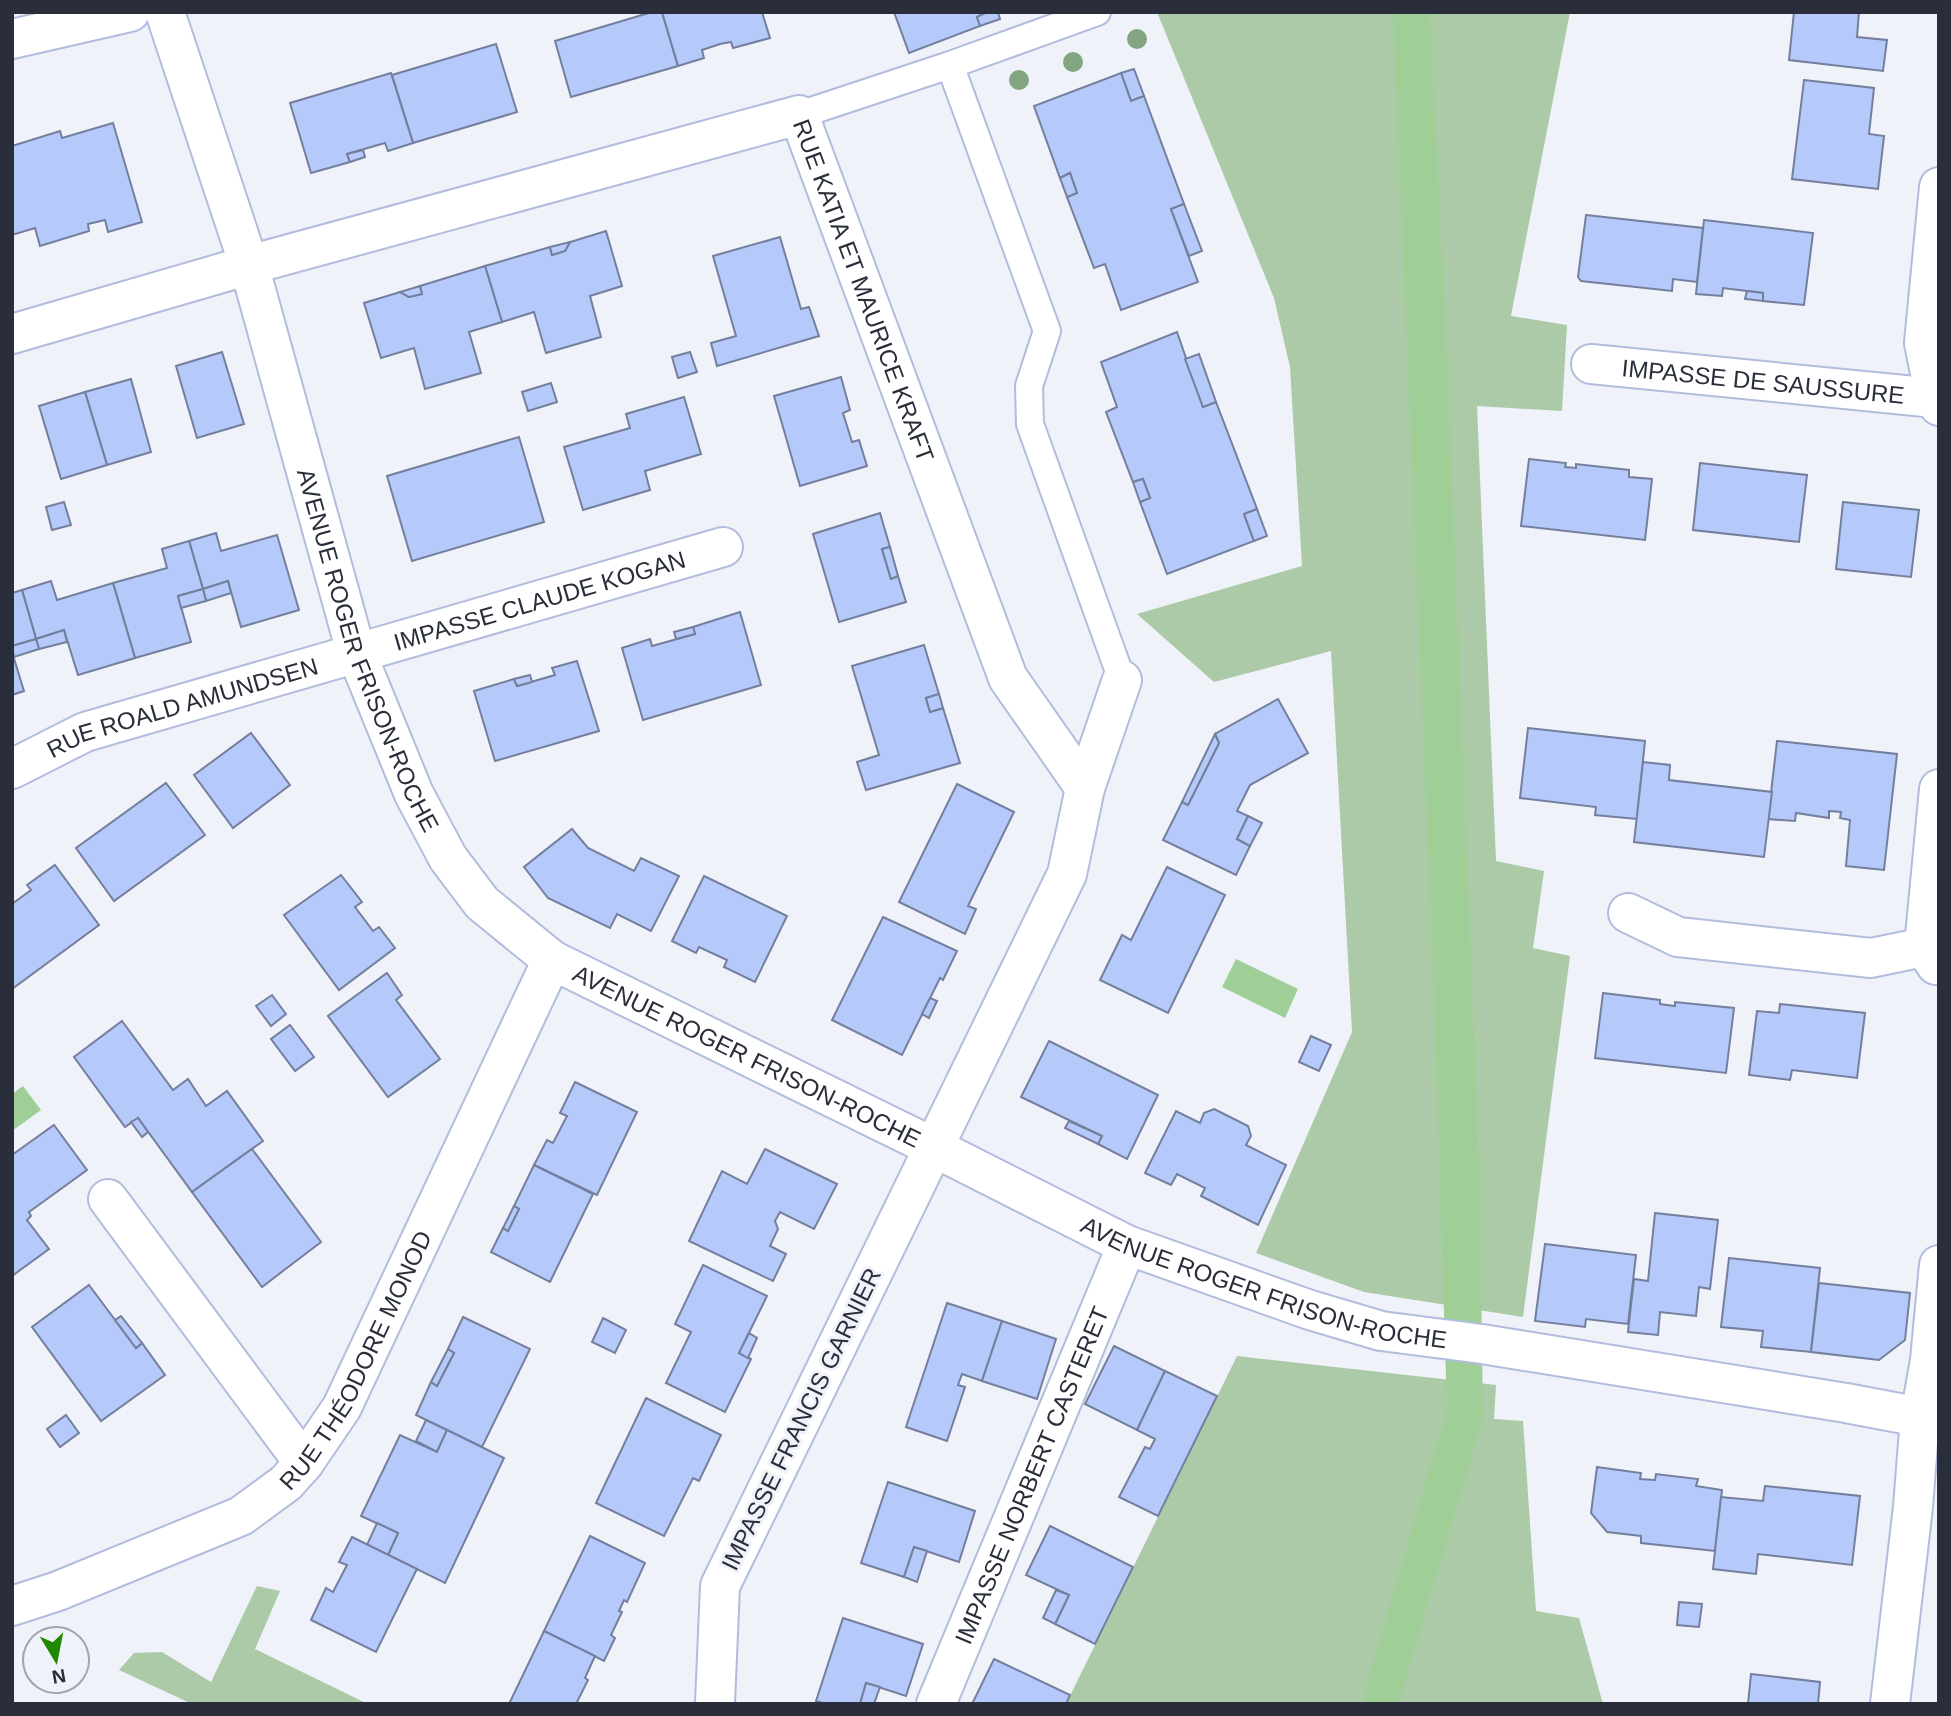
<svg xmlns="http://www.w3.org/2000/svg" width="1951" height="1716" font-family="Helvetica,sans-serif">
	<rect width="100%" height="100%" fill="#f0f2f9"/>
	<g fill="#accaa7">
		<path d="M1157 12H1570L1511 316 1567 325 1562 411 1477 406 1496 861 1544 871 1533 948 1570 956 1523 1317 1364 1292 1256 1253 1352 1032 1331 651 1214 682 1137 614 1302 566 1290 367 1274 298Z"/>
		<path d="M1237 1356 1496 1385 1494 1419 1523 1421 1536 1611 1579 1618 1603 1704H1066Z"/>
		<path d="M257 1586 280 1591 255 1649 368 1704H192L119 1670 134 1653 162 1652 211 1682Z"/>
	</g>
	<g fill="#9fcf97">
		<path d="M1393 12H1430L1447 362 1472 984 1480 1194 1483 1419 1398 1704H1361L1447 1410 1434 990Z"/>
		<path d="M1236 959 1298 989 1285 1018 1222 987Z"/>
		<path d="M23 1086 41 1110 12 1131V1094Z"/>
	</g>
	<g fill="#b6c9fb" stroke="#747f9d" stroke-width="2">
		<path d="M652 12H662L678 66 571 97 555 41Z"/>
		<path d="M662 12H762L770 38 733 48 731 42 720 44 702 50 704 58 678 66Z"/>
		<path d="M894 12H987L977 17 980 26 909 53Z"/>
		<path d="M987 12H998L1000 19 980 26 977 17Z"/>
		<path d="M1794 12H1859L1857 37 1887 40 1883 71 1789 60Z"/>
		<path d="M496 44 517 112 413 143 392 75Z"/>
		<path d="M1134 69 1144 96 1131 101 1121 73Z"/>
		<path d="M391 73 413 143 388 151 385 143 347 154 350 162 311 173 290 103Z"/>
		<path d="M1121 73 1131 101 1144 96 1184 204 1171 209 1198 282 1121 310 1105 264 1094 268 1067 197 1077 193 1070 173 1060 178 1034 106Z"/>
		<path d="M1804 80 1874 88 1869 134 1884 136 1878 189 1792 179Z"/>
		<path d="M113 123 142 222 108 232 105 220 88 224 89 231 40 246 35 228 12 235V146L60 131 62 138Z"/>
		<path d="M363 150 365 157 350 162 347 154Z"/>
		<path d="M1070 173 1077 193 1067 197 1060 178Z"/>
		<path d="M1184 204 1202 251 1189 256 1171 209Z"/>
		<path d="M1586 215 1703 228 1697 282 1673 279 1672 291 1581 281 1578 277Z"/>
		<path d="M1704 220 1813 233 1804 305 1763 301V293L1723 288 1722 296 1696 294Z"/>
		<path d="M606 231 622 286 590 296 601 337 546 353 534 312 502 322 485 266 550 247 552 255 565 251 570 242Z"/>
		<path d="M780 237 801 309 809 307 819 336 717 366 711 343 736 336 713 256Z"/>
		<path d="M570 242 565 251 552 255 550 247Z"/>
		<path d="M485 266 502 322 469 332 481 373 425 389 414 348 381 358 364 303 400 292 409 297 422 294 420 286Z"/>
		<path d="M420 286 422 294 409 297 400 292Z"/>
		<path d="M1747 291 1763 293V301L1745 299Z"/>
		<path d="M1177 332 1203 407 1216 402 1257 509 1244 514 1254 541 1167 574 1140 502 1150 498 1143 479 1133 482 1106 412 1117 407 1101 362Z"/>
		<path d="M222 352 244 424 197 438 176 366Z"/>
		<path d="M690 352 697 372 678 378 672 357Z"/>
		<path d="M1199 354 1216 402 1203 407 1185 359Z"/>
		<path d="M841 377 850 410 843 413 852 442 859 440 867 466 800 486 774 396Z"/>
		<path d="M131 379 151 452 107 465 85 392Z"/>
		<path d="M551 383 557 402 528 411 522 392Z"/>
		<path d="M85 392 107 465 61 479 39 406Z"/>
		<path d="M684 397 701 454 645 471 650 490 583 510 564 447 630 428 626 414Z"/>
		<path d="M519 437 544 522 412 561 387 476Z"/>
		<path d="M1529 459 1566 463 1565 467 1576 468V464L1629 470V477L1652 479 1645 540 1521 526Z"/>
		<path d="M1700 463 1807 475 1799 542 1693 530Z"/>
		<path d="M1143 479 1150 498 1140 502 1133 482Z"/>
		<path d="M64 502 71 525 52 530 46 507Z"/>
		<path d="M1843 502 1919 510 1911 577 1836 569Z"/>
		<path d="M1257 509 1267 536 1254 541 1244 514Z"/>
		<path d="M880 513 890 547 882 549 891 579 898 576 906 602 839 622 813 534Z"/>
		<path d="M216 533 221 551 277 535 299 610 241 627 228 581 203 589 189 541Z"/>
		<path d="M189 541 203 589 178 596 191 642 135 658 113 583 167 568 162 549Z"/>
		<path d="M890 547 898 576 891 579 882 549Z"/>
		<path d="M51 581 57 600 113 583 135 658 78 675 64 630 36 639 22 590Z"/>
		<path d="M228 581 231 593 206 601 203 589Z"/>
		<path d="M203 589 206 601 181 608 178 596Z"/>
		<path d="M22 590 36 639 12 646V593Z"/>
		<path d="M740 612 761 685 643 720 622 648 650 639 652 646 695 634 693 627Z"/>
		<path d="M693 627 695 634 676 639 674 632Z"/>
		<path d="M64 630 67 642 39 649 36 639Z"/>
		<path d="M36 639 39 649 14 657 12 646Z"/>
		<path d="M924 645 939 694 926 698 930 712 943 708 960 763 866 790 857 762 879 755 852 666Z"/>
		<path d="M12 652 24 691 12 695Z"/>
		<path d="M577 661 599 731 495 761 474 691 514 679 517 686 555 675 552 668Z"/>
		<path d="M530 675 532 682 517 686 514 679Z"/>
		<path d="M939 694 943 708 930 712 926 698Z"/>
		<path d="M1278 699 1308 753 1250 785 1237 811 1248 816 1237 839 1250 846 1236 875 1163 840 1182 802 1188 805 1219 743 1215 734Z"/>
		<path d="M1528 728 1645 741 1637 819 1595 815 1596 807 1520 798Z"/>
		<path d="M251 733 290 785 233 828 194 775Z"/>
		<path d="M1215 734 1219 743 1188 805 1182 802Z"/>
		<path d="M1777 741 1897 754 1884 870 1846 866 1850 820 1840 818 1841 812 1829 811V818L1796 813 1795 821 1768 819Z"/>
		<path d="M1643 762 1670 765 1669 780 1772 792 1764 857 1634 842Z"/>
		<path d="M166 783 205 835 114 901 76 848Z"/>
		<path d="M957 784 1014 812 968 906 976 909 965 934 899 902Z"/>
		<path d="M1248 816 1262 823 1250 846 1237 839Z"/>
		<path d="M572 829 588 848 634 871 641 858 679 876 651 931 617 914 610 928 548 898 524 867Z"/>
		<path d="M55 865 99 925 12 989V904L31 890 27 885Z"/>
		<path d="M1167 867 1225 895 1168 1013 1100 980 1122 935 1131 940Z"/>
		<path d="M341 875 362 902 355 907 373 931 379 927 395 948 339 990 284 915Z"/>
		<path d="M704 876 787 916 755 982 724 967 727 960 699 947 696 953 672 941Z"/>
		<path d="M883 917 957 951 943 980 940 978 902 1055 832 1020Z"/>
		<path d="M387 973 402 995 396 1000 440 1059 388 1097 328 1016Z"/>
		<path d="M1603 993 1660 1000V1004L1675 1006V1002L1734 1008 1726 1073 1595 1058Z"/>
		<path d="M272 995 286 1014 271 1026 256 1006Z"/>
		<path d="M930 998 937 1001 929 1018 922 1014Z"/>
		<path d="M1780 1004 1865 1013 1857 1078 1792 1070 1790 1080 1749 1075 1757 1011 1779 1013Z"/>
		<path d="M122 1021 173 1090 188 1079 206 1106 227 1091 263 1141 192 1192 138 1118 125 1127 74 1057Z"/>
		<path d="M290 1025 314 1057 295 1071 271 1039Z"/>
		<path d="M1311 1036 1331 1045 1319 1071 1299 1062Z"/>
		<path d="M1049 1041 1158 1095 1127 1159 1098 1144 1102 1136 1021 1097Z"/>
		<path d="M575 1082 637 1112 597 1195 534 1165 547 1140 553 1143 567 1116 560 1113Z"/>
		<path d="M1214 1109 1248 1126 1251 1136 1246 1145 1286 1165 1258 1225 1201 1196 1205 1188 1177 1174 1171 1185 1145 1173 1176 1111 1200 1123 1204 1113Z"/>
		<path d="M138 1118 148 1132 142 1137 131 1122Z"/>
		<path d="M1069 1121 1102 1136 1098 1144 1065 1128Z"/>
		<path d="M54 1125 87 1170 29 1212 31 1216 27 1220 49 1249 12 1276V1155Z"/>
		<path d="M252 1149 321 1242 262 1287 192 1192Z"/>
		<path d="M765 1149 837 1184 814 1229 780 1212 775 1221 778 1229 770 1246 786 1254 773 1281 689 1241 722 1171 747 1184Z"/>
		<path d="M534 1165 593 1194 550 1282 491 1252 503 1228 508 1231 519 1209 514 1206Z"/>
		<path d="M514 1206 519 1209 508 1231 503 1228Z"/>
		<path d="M1655 1213 1718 1220 1710 1289 1699 1287 1696 1316 1660 1312 1658 1335 1628 1332 1634 1279 1648 1281Z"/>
		<path d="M1545 1244 1636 1255 1628 1324 1586 1319 1585 1327 1535 1321Z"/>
		<path d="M1729 1258 1820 1268 1811 1352 1761 1347 1763 1331 1721 1327Z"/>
		<path d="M703 1265 767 1296 739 1353 751 1359 725 1412 666 1383 691 1332 675 1324Z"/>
		<path d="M1819 1283 1910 1293 1905 1340 1879 1360 1811 1352Z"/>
		<path d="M89 1285 136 1348 142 1343 165 1375 101 1421 32 1327Z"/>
		<path d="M947 1303 1002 1321 982 1381 962 1374 958 1385 965 1387 947 1441 906 1427Z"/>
		<path d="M121 1316 142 1343 136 1348 115 1320Z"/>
		<path d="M463 1317 530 1349 482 1447 416 1415 431 1382 437 1386 454 1353 448 1349Z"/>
		<path d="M603 1318 626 1330 615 1353 592 1342Z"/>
		<path d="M1002 1321 1056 1339 1037 1399 982 1381Z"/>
		<path d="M749 1333 757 1338 748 1358 739 1353Z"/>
		<path d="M1114 1346 1165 1371 1137 1430 1085 1404Z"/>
		<path d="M448 1349 454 1353 437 1386 431 1382Z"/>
		<path d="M1165 1371 1217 1396 1158 1516 1119 1497 1145 1447 1150 1449 1155 1439 1137 1430Z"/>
		<path d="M646 1398 721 1435 699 1481 693 1478 664 1536 596 1503Z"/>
		<path d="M66 1415 79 1433 60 1447 47 1429Z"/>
		<path d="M426 1420 447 1430 437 1452 416 1441Z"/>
		<path d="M447 1430 504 1458 445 1583 388 1555 398 1533 361 1516 400 1435 437 1452Z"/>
		<path d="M1597 1467 1641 1473 1640 1479 1655 1480 1656 1474 1698 1479 1696 1486 1722 1490 1715 1551 1641 1543V1536L1607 1532 1591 1513Z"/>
		<path d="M888 1482 975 1511 959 1562 914 1547 904 1577 861 1563Z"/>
		<path d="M1765 1486 1860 1496 1852 1565 1758 1554 1756 1574 1713 1569 1721 1497 1763 1501Z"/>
		<path d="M377 1523 398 1533 388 1555 367 1545Z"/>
		<path d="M1050 1526 1133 1567 1095 1644 1055 1624 1069 1595 1026 1575Z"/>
		<path d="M590 1536 645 1563 627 1602 624 1600 619 1611 622 1612 611 1635 615 1638 604 1661 544 1631Z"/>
		<path d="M352 1537 417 1569 376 1652 311 1620 326 1588 333 1592 347 1565 339 1562Z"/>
		<path d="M914 1547 927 1551 917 1582 904 1577Z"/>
		<path d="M1056 1590 1069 1595 1055 1624 1043 1618Z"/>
		<path d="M1679 1602 1702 1604 1699 1627 1677 1625Z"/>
		<path d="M843 1618 923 1644 906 1696 866 1683 860 1704H826L816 1701Z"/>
		<path d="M544 1631 595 1656 585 1678 588 1680 576 1704H509Z"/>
		<path d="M994 1659 1070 1695 1066 1704H972Z"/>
		<path d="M1751 1674 1820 1682 1818 1704H1748Z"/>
		<path d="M866 1683 880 1687 874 1704H860Z"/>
	</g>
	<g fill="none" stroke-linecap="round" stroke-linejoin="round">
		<defs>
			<g id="service">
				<path d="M950 65 1047 331 1029 386 1030 424 1122 680"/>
				<path d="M799 115 950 65 1097 12"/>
			</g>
			<g id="minor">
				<path id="s1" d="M165 12 249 265 356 652 414 794 448 858 482 903 552 960 933 1147 1127 1245 1310 1310 1381 1331 1482 1344 1846 1403 1920 1417 1939 1423"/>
				<path d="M12 39 130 12"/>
				<path d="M1939 187 1924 343 1935 398 1939 406"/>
				<path id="s2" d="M12 334 249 265 799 115 1008 678 1085 788 1067 874 720 1586 715 1703"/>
				<path id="s3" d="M1591 364 1935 398"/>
				<path id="s4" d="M12 769 85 732 723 547"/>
				<path d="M1085 788 1122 680"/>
				<path d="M1628 913 1678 937 1871 958 1924 947 1939 940"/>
				<path d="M1936 965 1924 947 1939 789"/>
				<path d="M108 1199 304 1463"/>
				<path id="s5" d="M12 1606 58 1591 241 1516 286 1483 304 1463 342 1407 552 960"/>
				<path id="s6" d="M936 1704 1127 1245"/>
				<path d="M1890 1704 1913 1507 1920 1417 1930 1360 1939 1265"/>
			</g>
		</defs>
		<use href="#service" stroke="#b1bddd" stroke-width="30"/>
		<use href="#minor" stroke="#b1bddd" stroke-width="42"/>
		<use href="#service" stroke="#fff" stroke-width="26"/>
		<use href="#minor" stroke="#fff" stroke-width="38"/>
	</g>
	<g fill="#83a682">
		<circle cx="1137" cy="39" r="10"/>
		<circle cx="1073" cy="62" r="10"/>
		<circle cx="1019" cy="80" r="10"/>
	</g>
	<g text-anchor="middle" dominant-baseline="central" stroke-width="6" stroke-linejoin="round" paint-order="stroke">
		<g font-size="24" fill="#292e3a" stroke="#f0f2f9">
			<text stroke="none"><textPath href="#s2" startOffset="1004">RUE KATIA ET MAURICE KRAFT</textPath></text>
			<text stroke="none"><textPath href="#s3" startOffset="173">IMPASSE DE SAUSSURE</textPath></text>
			<text stroke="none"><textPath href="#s4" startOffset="555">IMPASSE CLAUDE KOGAN</textPath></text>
			<text stroke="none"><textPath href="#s1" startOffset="670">AVENUE ROGER FRISON-ROCHE</textPath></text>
			<text stroke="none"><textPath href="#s4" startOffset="182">RUE ROALD AMUNDSEN</textPath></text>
			<text stroke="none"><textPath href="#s1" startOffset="1258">AVENUE ROGER FRISON-ROCHE</textPath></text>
			<text stroke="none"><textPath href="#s1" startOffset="1825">AVENUE ROGER FRISON-ROCHE</textPath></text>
			<text stroke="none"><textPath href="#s5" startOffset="444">RUE THÉODORE MONOD</textPath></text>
			<text transform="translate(801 1419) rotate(-64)">IMPASSE FRANCIS GARNIER</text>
			<text stroke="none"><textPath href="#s6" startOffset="248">IMPASSE NORBERT CASTERET</textPath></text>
		</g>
	</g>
	<rect width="1951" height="1716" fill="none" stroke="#292e3a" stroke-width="28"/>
	<g transform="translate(56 1660) rotate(170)"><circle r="33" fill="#f0f2f9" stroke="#a0a4ad" stroke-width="2"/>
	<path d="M0-5L12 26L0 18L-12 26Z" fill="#1e8901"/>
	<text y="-10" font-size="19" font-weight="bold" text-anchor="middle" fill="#292e3a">N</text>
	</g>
</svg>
